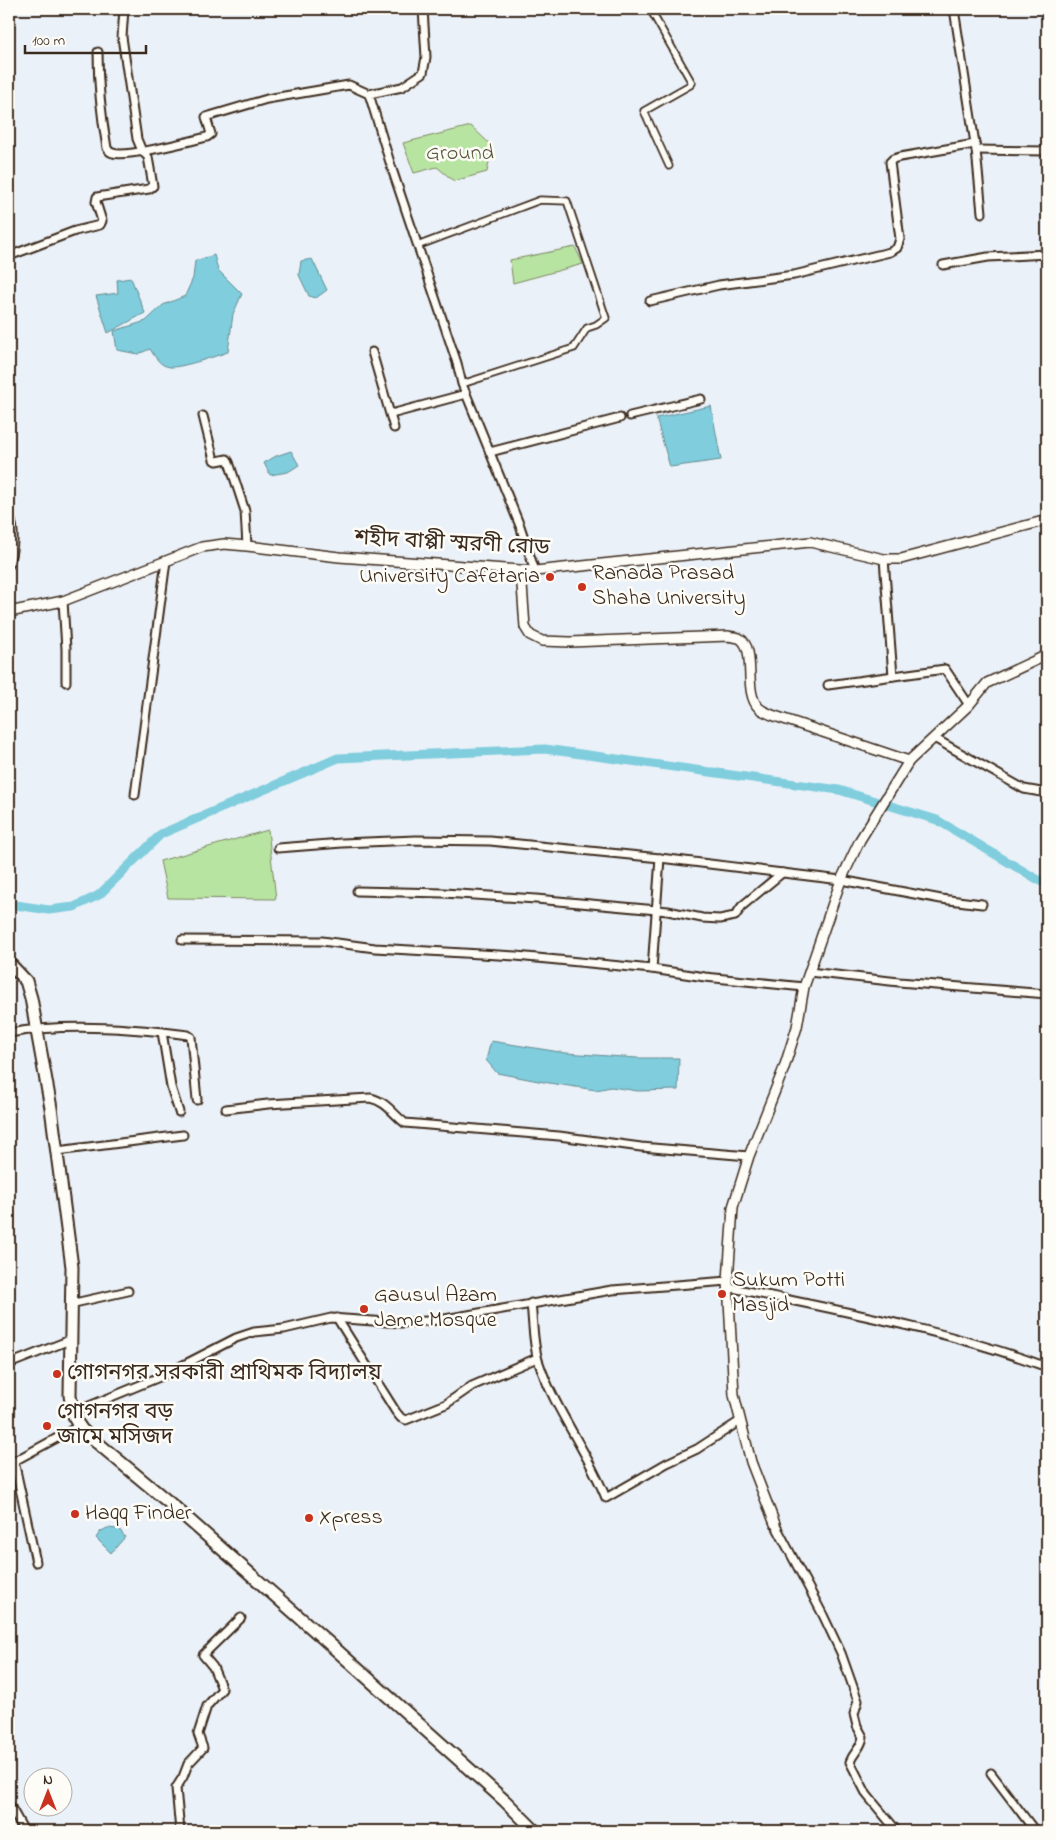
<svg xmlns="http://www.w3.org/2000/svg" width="1056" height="1840" font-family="'Indie Flower','Noto Sans Bengali',sans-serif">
	<rect width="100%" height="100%" fill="#ebf1f8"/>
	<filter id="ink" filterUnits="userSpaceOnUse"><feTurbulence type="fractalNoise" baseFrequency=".02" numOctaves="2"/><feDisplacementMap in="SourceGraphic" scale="10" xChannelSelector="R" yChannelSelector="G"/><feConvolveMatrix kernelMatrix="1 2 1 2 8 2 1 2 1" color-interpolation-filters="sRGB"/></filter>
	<g filter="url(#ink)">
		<g fill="#b8e4a2" stroke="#7a8760">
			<path d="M471 126 492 146 487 172 454 181 437 167 414 173 403 143Z"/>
			<path d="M575 247 583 264 513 283 510 260Z"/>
			<path d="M268 830 276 899 168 898 160 861Z"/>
		</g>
		<g fill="#7fcddd" stroke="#648c91">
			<path d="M214 255 218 270 242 294 233 314 228 352C216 356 181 368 170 367 160 366 155 357 150 349L138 354 117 350 114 331 146 321 163 305 185 296 193 278 195 261Z"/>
			<path d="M312 259 327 290 316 298 309 296 299 275 301 261Z"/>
			<path d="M131 278 145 313 108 333 96 296 118 293 117 280Z"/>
			<path d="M711 406 721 460 670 467 656 418Z"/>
			<path d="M291 451 299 465 288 472 270 475 264 463 276 456Z"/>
			<path d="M491 1041 566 1053 637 1058H679L678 1090 638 1091 611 1087 596 1090 549 1083 497 1073 486 1060Z"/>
			<path d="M107 1528 119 1529 125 1537 111 1553 96 1538 100 1532Z"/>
		</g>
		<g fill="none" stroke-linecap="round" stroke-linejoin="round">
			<path stroke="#7fcddd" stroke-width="9" d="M9 904 49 910 74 907 99 895 161 834 338 758 545 749 839 790 937 820 1047 885"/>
			<defs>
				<g id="pedestrian">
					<path d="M650 9 692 83 690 85 644 111 669 166"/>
					<path d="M417 246 540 200 567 201 606 318 596 325 587 328 574 348 462 384"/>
				</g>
				<g id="minor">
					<path d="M423 9 426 57 423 73 402 87 369 94 392 169 457 363 462 384 520 526 535 571"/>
					<path d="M954 9 976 150 982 213"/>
					<path d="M98 52C98 87 101 114 107 148 109 151 109 152 113 153 126 158 191 141 207 137L211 134 206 117 267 99 349 85 369 94"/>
					<path d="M976 150 1047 151"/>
					<path d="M9 256 75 231 100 225 102 221 96 202 97 197 149 189 153 186 148 157 142 151 137 139 122 37 124 9"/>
					<path d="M943 265 988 257 1047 254"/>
					<path d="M650 301 719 285 794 275 890 252 897 248 900 239 890 162 893 159 900 157 975 144"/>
					<path d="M372 352 394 428"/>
					<path d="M391 414 466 394"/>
					<path d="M203 416 214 460 217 461 227 459 229 462 245 511 247 546"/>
					<path d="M630 416 701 399"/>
					<path d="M490 452 620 418"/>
					<path d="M9 515C16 531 13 548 9 565"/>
					<path d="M884 559 893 676"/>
					<path d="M63 601 66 649V682"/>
					<path d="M828 685 945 669 969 705"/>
					<path d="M934 738 1024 789 1047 793"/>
					<path d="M135 795 166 561"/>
					<path d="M278 848 342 843 416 840 490 841 660 858 841 880 941 899 982 904"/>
					<path d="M357 891 444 893 536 899 668 911 702 918 720 919 735 916 742 906 782 873"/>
					<path d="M182 940 322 941 375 948 516 956 652 969 705 977 804 987"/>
					<path d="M652 969 660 858"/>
					<path d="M809 972 899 982 1047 994"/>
					<path d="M162 1032 171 1087 179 1112"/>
					<path d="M9 1033C64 1023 133 1028 188 1035L191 1037 197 1100"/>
					<path d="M226 1109 268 1104 370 1098C386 1101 393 1114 405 1123L559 1136 641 1147 749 1156"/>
					<path d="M57 1151 183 1135"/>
					<path d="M728 1287C835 1310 944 1329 1047 1367"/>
					<path d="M531 1303C533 1321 533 1343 538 1360 554 1409 587 1450 606 1498L667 1463 697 1449 740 1421"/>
					<path d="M70 1304 128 1291"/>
					<path d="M337 1318 396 1412 401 1418 406 1420 446 1404 472 1386 537 1358"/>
					<path d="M9 1364 70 1340"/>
					<path d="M72 1413 162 1376 236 1338 254 1332 284 1329 331 1318 401 1323 439 1320 612 1290 728 1281"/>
					<path d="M14 1461 36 1562"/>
					<path d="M9 1464 79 1426"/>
					<path d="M775 1524 823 1615 841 1653 858 1701 854 1714 857 1726 863 1737C861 1749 854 1751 850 1762L867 1795 897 1831"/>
					<path d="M991 1773 1035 1831"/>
					<path d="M9 1804 24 1831"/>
					<path d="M180 1831 176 1788 183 1777 188 1764 203 1748 198 1734 207 1706 222 1689 213 1667 203 1655 241 1618"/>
				</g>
				<g id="tertiary">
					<path d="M521 571 525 627 530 635 542 641 570 642 728 636C731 637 736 637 739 638 758 648 742 692 759 708 762 711 768 713 772 715L909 761"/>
					<path d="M9 612 63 601 202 547 224 544 247 546 339 557 535 571 810 542 884 559H901L1047 520"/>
					<path d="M775 1524 751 1462 734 1395 728 1281 733 1207 749 1156 784 1068 797 1027 804 987 841 880 860 840 909 761 969 705 987 683 1047 655"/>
				</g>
				<path id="primary" d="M9 963 26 981 31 998 51 1108 72 1267 70 1395C72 1409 73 1419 82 1430L172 1505 323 1638 505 1801 535 1831"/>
			</defs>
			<use href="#pedestrian" stroke="#3b2a1e" stroke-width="9"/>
			<use href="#minor" stroke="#3b2a1e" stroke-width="11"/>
			<use href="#tertiary" stroke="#3b2a1e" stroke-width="12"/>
			<use href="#primary" stroke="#3b2a1e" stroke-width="15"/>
			<use href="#pedestrian" stroke="#fdfcf7" stroke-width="5.5"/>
			<use href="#minor" stroke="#fdfcf7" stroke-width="7"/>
			<use href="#tertiary" stroke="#fdfcf7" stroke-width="9"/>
			<use href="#primary" stroke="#fdfcf7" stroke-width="11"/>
		</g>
	</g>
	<g fill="#c8321e" stroke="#fdfcf7" stroke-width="2">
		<circle cx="550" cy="577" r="5"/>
		<circle cx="582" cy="587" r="5"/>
		<circle cx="722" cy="1294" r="5"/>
		<circle cx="364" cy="1309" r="5"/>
		<circle cx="57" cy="1374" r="5"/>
		<circle cx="47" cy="1426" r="5"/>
		<circle cx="75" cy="1514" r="5"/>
		<circle cx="309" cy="1518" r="5"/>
	</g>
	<g text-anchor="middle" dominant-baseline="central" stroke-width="5" stroke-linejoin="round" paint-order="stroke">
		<g font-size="22" fill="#5a583f" stroke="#fdfcf7">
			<text x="460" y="154">Ground</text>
		</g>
		<g font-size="22" fill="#3b2a1e" stroke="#fdfcf7">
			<text transform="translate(452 544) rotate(3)">শহীদ বাপ্পী স্মরণী রোড</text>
		</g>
		<g font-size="22" fill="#3b2a1e" stroke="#fdfcf7" text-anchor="start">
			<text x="592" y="574">Ranada Prasad<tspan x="592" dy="25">Shaha University</tspan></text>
			<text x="540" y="577" text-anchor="end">University Cafetaria</text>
			<text x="732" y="1281">Sukum Potti<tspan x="732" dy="25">Masjid</tspan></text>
			<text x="374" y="1296">Gausul Azam<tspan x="374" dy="25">Jame Mosque</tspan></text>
			<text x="67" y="1374">গোগনগর সরকারী প্রাথিমক বিদ্যালয়</text>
			<text x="57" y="1413">গোগনগর বড়<tspan x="57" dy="25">জামে মসিজদ</tspan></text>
			<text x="85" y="1514">Haqq Finder</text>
			<text x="319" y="1518">Xpress</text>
		</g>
	</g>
	<rect width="1056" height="1840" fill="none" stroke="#fdfcf7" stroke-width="30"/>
	<rect x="15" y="15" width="1026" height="1810" fill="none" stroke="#3b2a1e" stroke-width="2" filter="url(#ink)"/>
	<g transform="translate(48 1792)"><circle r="24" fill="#fdfcf7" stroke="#afa8a0"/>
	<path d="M0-4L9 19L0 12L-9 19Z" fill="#c8321e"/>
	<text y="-8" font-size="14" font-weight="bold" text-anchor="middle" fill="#3b2a1e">N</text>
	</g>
	<path d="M25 45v8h121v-8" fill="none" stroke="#3b2a1e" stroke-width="2.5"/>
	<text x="32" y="45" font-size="15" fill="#3b2a1e" stroke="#fdfcf7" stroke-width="4" paint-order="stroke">100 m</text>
</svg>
